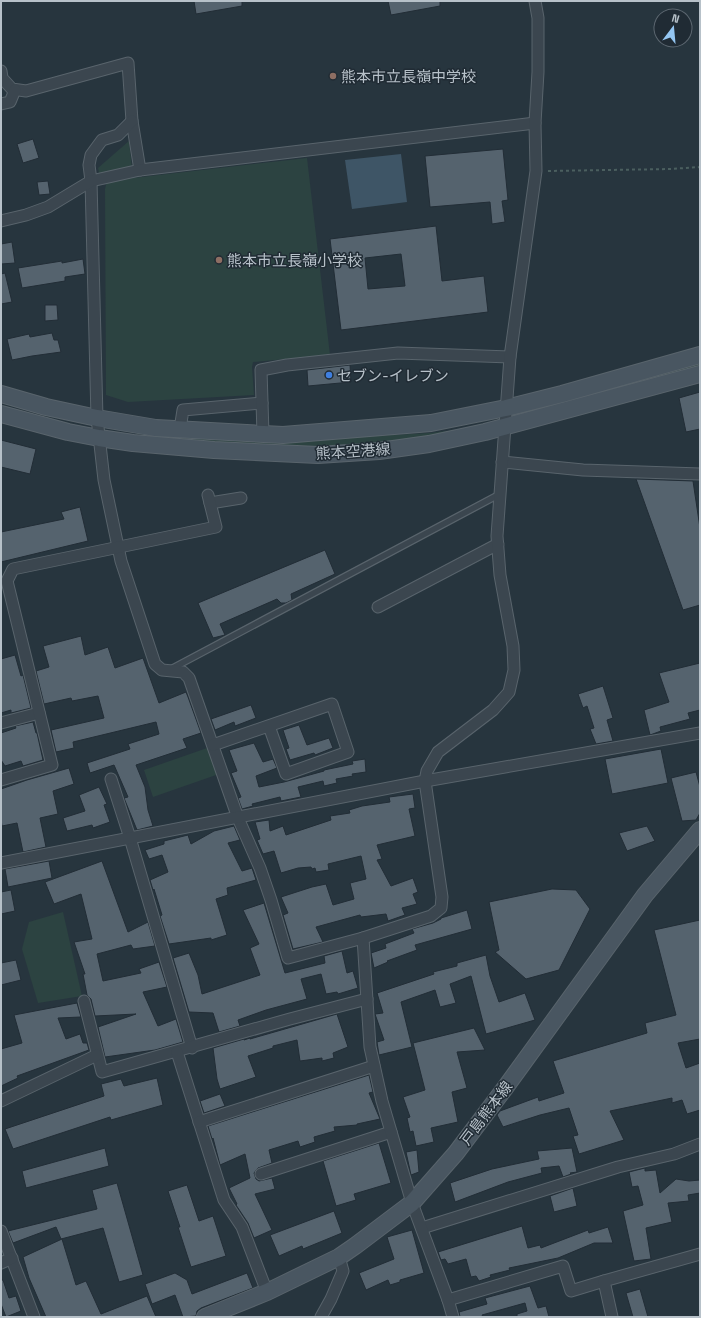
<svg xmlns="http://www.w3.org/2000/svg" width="701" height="1318" font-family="'Space Grotesk','Noto Sans JP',sans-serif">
	<rect width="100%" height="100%" fill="#27353e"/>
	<g fill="#2c4341">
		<path d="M129 141 132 169 99 173 98 168Z"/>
		<path d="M307 158 330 355 253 362 252 367 254 395 128 402 106 395 105 189 107 181Z"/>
		<path d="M700 363V366L653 378 557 405V403Z"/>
		<path d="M464 429C404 442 342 447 280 446 265 446 249 447 235 445 203 442 172 437 141 433L302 440 429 433Z"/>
		<path d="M210 747 219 774 153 797 144 770Z"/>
		<path d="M63 912 82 996 38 1003 22 949 29 922Z"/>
	</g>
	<path fill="#3e5566" d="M401 154 407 202 352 209 345 160Z"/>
	<g fill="#55636e" stroke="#222d36" fill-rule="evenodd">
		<path d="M194 1H242V6L196 14Z"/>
		<path d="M388 1H440V6L391 15Z"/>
		<path d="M33 139 39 158 23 163 17 144Z"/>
		<path d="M503 149 508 200 502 201 505 222 492 224 490 202 430 207 425 156Z"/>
		<path d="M48 181 50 194 39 195 37 182Z"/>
		<path d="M436 226 442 281 484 276 488 312 341 330 330 239ZM401 254 405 286 368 289 365 258Z"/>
		<path d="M12 242 15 263 1 264V244Z"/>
		<path d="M83 259 85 274 65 277V281L22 288 18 268 62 261V263Z"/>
		<path d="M5 273 12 302 1 304V274Z"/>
		<path d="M45 305H57L58 320 45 321Z"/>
		<path d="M52 333 54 340H58L61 352 32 356 12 360 7 339 29 334 30 337Z"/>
		<path d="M350 365 351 382 308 386 307 370Z"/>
		<path d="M700 392V429L686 432 679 398Z"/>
		<path d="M1 440 36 449 30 474 1 467Z"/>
		<path d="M636 479 693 481 700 528V605L683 610Z"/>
		<path d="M80 507 88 541 1 562V532L64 519 61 512Z"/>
		<path d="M325 550 335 574 291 594 292 600 286 603H281L277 599 220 624 225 635 213 638 198 603Z"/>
		<path d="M81 636 85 655 108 647 115 668 143 658 159 703 186 692 188 697 201 733 183 739 187 748 136 765 145 787 148 810 153 826 137 830 124 798 128 797 114 765 90 773 87 763 130 749 128 744 159 734 156 722 73 742 74 748 56 752 51 730 104 718 98 696 72 701 71 698 44 704 36 671 49 667 43 646Z"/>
		<path d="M15 655 21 676 23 675 31 708 11 713V710L1 713V659Z"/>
		<path d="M700 663V710L688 713 690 719 660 727 661 731 650 735 644 710 669 702 659 673Z"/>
		<path d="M603 686 613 718 607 720 613 741 596 744 590 729 594 728 587 706 583 708 578 694Z"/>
		<path d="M251 705 256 718 235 726 234 722 215 730 211 719Z"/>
		<path d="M33 722 36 733H37L43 760 23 766 21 761 5 766 1 760V733L16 728 15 726Z"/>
		<path d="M299 725 307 745 329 738 333 748 315 755 314 753 290 760 286 749 289 748 283 730Z"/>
		<path d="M254 743 263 762 273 759 277 768 256 776 259 787 284 782 324 771V770L353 764 352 761 365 759 366 772 352 774 353 776 336 779 337 783 324 786 323 781 298 787 301 797 281 801 280 797 252 804 253 806 242 809 238 798 241 797 231 773 237 771 229 750Z"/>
		<path d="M661 749 668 783 612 794 605 759Z"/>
		<path d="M69 768 74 784 53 791 58 814 40 818 46 847 23 852 17 823 2 826 1 820V789L27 780Z"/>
		<path d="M696 772 700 787V813L696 820 682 821 671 778Z"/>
		<path d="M99 787 107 804 104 805 110 822 93 828 92 825 67 831 63 818 85 811 79 795Z"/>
		<path d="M413 794 415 808 409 809 415 836 377 845 382 859 377 860 391 886 413 878 418 892 413 894 417 904 402 908 405 915 388 921 386 914 361 917 360 915 316 927 323 942 293 949 283 915 288 913 281 897 312 887 326 884 333 905 354 899 350 883 366 879 361 856 328 864 329 870 316 872 315 868 312 869 311 867 298 868 281 873 274 851 263 854 257 840 260 839 255 822 269 820 270 831 283 826 286 835 331 820 330 816 350 813 349 810 362 806 390 802 389 797Z"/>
		<path d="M234 826 240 840 228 843 242 871 252 868 256 880 227 888 228 895 216 899 227 935 211 940V938L169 944 160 916 162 915 154 889 153 890 150 880 168 872 162 855 149 859 145 850 164 844V841L188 835 191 844 214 831Z"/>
		<path d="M647 826 655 841 627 851 619 833Z"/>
		<path d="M49 861 52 878 8 887 5 869Z"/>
		<path d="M102 861 128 932 148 922 155 946 133 949 131 945 97 954 103 981 141 973 139 969 159 962 167 987 143 992 158 1026 176 1019 183 1042 155 1050 105 1057 98 1027 136 1014 95 1016 91 999 87 995 83 974H85L74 942 92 939 81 894 54 904 45 882Z"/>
		<path d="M552 889 576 890 590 909 559 970 526 979 495 952 499 950 489 902Z"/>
		<path d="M11 890 15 911 1 914V892Z"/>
		<path d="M264 903 285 973 325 963 324 956 342 951 347 973 353 971 358 988 338 994 337 992 326 994 321 974 301 979 307 999 266 1010 238 1020 240 1026 219 1032 213 1013 189 1012 173 958 189 953 198 975 202 994 260 975 250 948 259 944 243 910Z"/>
		<path d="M467 910 472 929 415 945 417 950 387 961 388 962 374 968 371 953 386 948 385 944 414 933 412 929 433 923 441 919V918Z"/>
		<path d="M700 920V1039L678 1043 686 1068 700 1063V1110L687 1114 682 1100 672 1103V1098L610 1111 624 1140 579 1154 573 1136 578 1135 569 1108 540 1115 503 1127 497 1115 500 1111 538 1097 539 1101 564 1093 553 1061 647 1033 645 1023 676 1015 654 930Z"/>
		<path d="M486 955 490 976 499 1002 525 993 535 1020 486 1034 471 976 450 984 456 1003 440 1007 435 990 401 1002 412 1047 379 1055 377 1042 384 1040 375 1014 383 1013 377 993 434 974 433 972 457 966V963Z"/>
		<path d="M16 960 21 980 1 985V963Z"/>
		<path d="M77 1003 81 1017 58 1018 66 1039 80 1034 83 1043H87L89 1050 17 1076 18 1078 1 1086V1049L22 1043 14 1015Z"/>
		<path d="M337 1014 348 1047 333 1053 334 1058 322 1061V1058L300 1061 297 1040 273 1046V1048L248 1056 256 1077 220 1089 217 1079 213 1048 244 1039V1040L250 1038V1039Z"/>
		<path d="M474 1028 485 1050 457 1052 467 1088 452 1092 458 1122 431 1128 434 1142 416 1146 413 1131 410 1132 407 1118 410 1117 403 1097 425 1090 413 1043Z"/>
		<path d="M369 1075 373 1092 369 1093 380 1119 357 1124V1125L334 1127 335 1131 314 1137 315 1142 300 1147 298 1141 269 1150 272 1163 258 1168 254 1173 256 1179 259 1181 272 1178 275 1189 255 1194 272 1230 254 1238 248 1223 236 1205 237 1204 229 1188 250 1178 245 1154 220 1165 213 1138 212 1139 208 1126Z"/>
		<path d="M157 1078 163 1105 111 1120 110 1117 13 1149 5 1129 104 1096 101 1084 121 1079 124 1086Z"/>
		<path d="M220 1094 225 1106 204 1113 200 1101Z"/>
		<path d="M379 1143 391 1183 354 1194 356 1200 336 1206 323 1161Z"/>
		<path d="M105 1148 109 1166 26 1188 22 1171Z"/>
		<path d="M572 1148 577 1172 570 1173 571 1174 563 1177 559 1166 541 1168 542 1173 508 1182 455 1202 450 1183 492 1169 539 1159 537 1151Z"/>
		<path d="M417 1150 419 1172 411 1175 406 1152Z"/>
		<path d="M645 1168V1171L656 1170 660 1193 676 1179 689 1181 700 1180V1193L688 1195 689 1201 668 1203 672 1222 646 1228 651 1259 634 1261 623 1211 643 1205 638 1186 632 1187 629 1172Z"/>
		<path d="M117 1183 143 1275 119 1282 103 1228 61 1239 56 1227 13 1243 8 1231 97 1209 92 1190Z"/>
		<path d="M187 1185 199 1221 213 1216 226 1256 191 1267 178 1227H180L168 1191Z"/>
		<path d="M573 1188 577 1206 554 1212 550 1196Z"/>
		<path d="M334 1211 342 1233 303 1249 302 1246 279 1256 270 1235Z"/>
		<path d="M522 1226 528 1248 540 1245 541 1248 588 1230 589 1233 608 1227 613 1243H594L558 1258 509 1268 510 1270 490 1275 491 1277 479 1281 476 1276 471 1277 466 1259 448 1264 445 1259 441 1260 438 1252Z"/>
		<path d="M412 1230 424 1273 400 1280V1282L390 1285 388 1280 366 1290 359 1273 394 1259 387 1237Z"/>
		<path d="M62 1239 76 1285 86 1281 101 1314 147 1296 156 1317H46L29 1278 23 1257Z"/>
		<path d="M175 1273 187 1280 192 1294 247 1273 253 1288 201 1308 197 1311 196 1316 183 1317 175 1295 152 1304 145 1284Z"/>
		<path d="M1 1280H3L9 1298 16 1296 21 1311 6 1317 1 1304Z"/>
		<path d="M530 1286 538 1308 546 1306 549 1317H517V1314L527 1311 525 1303 482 1315 483 1317H460L459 1312 487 1304 485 1298Z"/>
		<path d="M640 1289 648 1317H633L626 1293Z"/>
	</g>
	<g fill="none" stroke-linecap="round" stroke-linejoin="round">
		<defs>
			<path id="service" d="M171 669 500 494"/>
			<g id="minor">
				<path d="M1 71 2 78 12 89 26 91 128 63 132 121 140 170"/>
				<path d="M1 104 10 102 15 90"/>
				<path d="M132 121 118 135 102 140 91 155 89 165 91 181 97 418 104 480 121 561 155 664 162 670 183 672 189 678 238 818 260 868 271 900 288 958 363 938"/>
				<path d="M1 221 26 215 48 207 91 181 140 170 535 123"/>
				<path d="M180 429 183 410 262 403"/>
				<path d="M263 434 261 370 287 365 398 353 510 357"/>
				<path d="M502 462 583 470 700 474"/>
				<path d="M210 503 241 498"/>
				<path d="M378 607 498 544"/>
				<path d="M1 723 39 713"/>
				<path d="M213 745 332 704 348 752 286 774 269 726"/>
				<path d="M111 779 130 838 192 1048"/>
				<path d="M1 780 52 765 7 581 13 569 216 527 208 495"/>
				<path d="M1 863 425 781 700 733"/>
				<path d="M84 1001 102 1072 290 1019 367 999"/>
				<path d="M177 1052 224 1200 242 1227 267 1292"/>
				<path d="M1 1101 97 1055"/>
				<path d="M199 1122 374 1066"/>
				<path d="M261 1174 391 1132"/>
				<path d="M422 1228 618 1167 674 1154 700 1144"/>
				<path d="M1 1231 34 1317"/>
				<path d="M1 1263 12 1258"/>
				<path d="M448 1300 563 1266 571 1291 604 1281"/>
				<path d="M321 1317 331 1299 343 1271 339 1257"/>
				<path d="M453 1317 448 1300 412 1203 382 1101 370 1047 363 938 431 916 441 908 442 897 425 781 427 771 438 752 493 710 509 692 514 670 513 646 500 575 497 536 510 357 536 171 535 123 538 72V18L535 1"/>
				<path d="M612 1317 604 1281 700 1254"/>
			</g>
			<g id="secondary">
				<path d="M1 394 46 407 97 418 156 428 283 435 431 423 506 408 562 394 700 355"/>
				<path d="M1 414 68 432 99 438 133 443 214 450 318 455 379 451 429 444 485 432 700 374"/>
				<path d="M205 1317 267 1292 339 1257 355 1246 412 1203 456 1153 505 1088 645 895 700 830"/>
			</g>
		</defs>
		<use href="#service" stroke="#59646c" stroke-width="8"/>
		<use href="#minor" stroke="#59646c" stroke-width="13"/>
		<use href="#secondary" stroke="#59646c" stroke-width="18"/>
		<path stroke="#4b5f5f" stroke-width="2" stroke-dasharray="3 3" stroke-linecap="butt" d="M548 171 670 169 700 167"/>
		<use href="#service" stroke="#3b464f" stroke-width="5.5"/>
		<use href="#minor" stroke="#3b464f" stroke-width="11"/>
		<use href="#secondary" stroke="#495661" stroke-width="16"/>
	</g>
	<g fill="#8d6e63" stroke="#202b34" stroke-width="1.5">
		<circle cx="333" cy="76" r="4"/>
		<circle cx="219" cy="260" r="4"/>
	</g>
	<circle fill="#3f7fe0" stroke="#202b34" stroke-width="1.5" cx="329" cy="375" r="4"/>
	<g text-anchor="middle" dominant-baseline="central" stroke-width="3" stroke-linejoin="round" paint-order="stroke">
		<g font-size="15" fill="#b7c1c9" stroke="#202b34" text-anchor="start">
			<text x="341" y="76">熊本市立長嶺中学校</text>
			<text x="227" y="260">熊本市立長嶺小学校</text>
			<text x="337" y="375">セブン-イレブン</text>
		</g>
		<g font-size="15" fill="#b7c1c9" stroke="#202b34">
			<text transform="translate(353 451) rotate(-4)">熊本空港線</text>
			<text transform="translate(486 1113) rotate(-53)">戸島熊本線</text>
		</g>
	</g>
	<rect width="701" height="1318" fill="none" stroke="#b7c1c9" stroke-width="4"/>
	<g transform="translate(673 28) rotate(16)"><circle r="19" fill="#202b34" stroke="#5c6770"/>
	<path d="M0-3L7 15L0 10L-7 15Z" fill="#94c6f2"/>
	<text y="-6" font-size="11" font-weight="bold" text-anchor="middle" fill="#b7c1c9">N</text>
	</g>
</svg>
